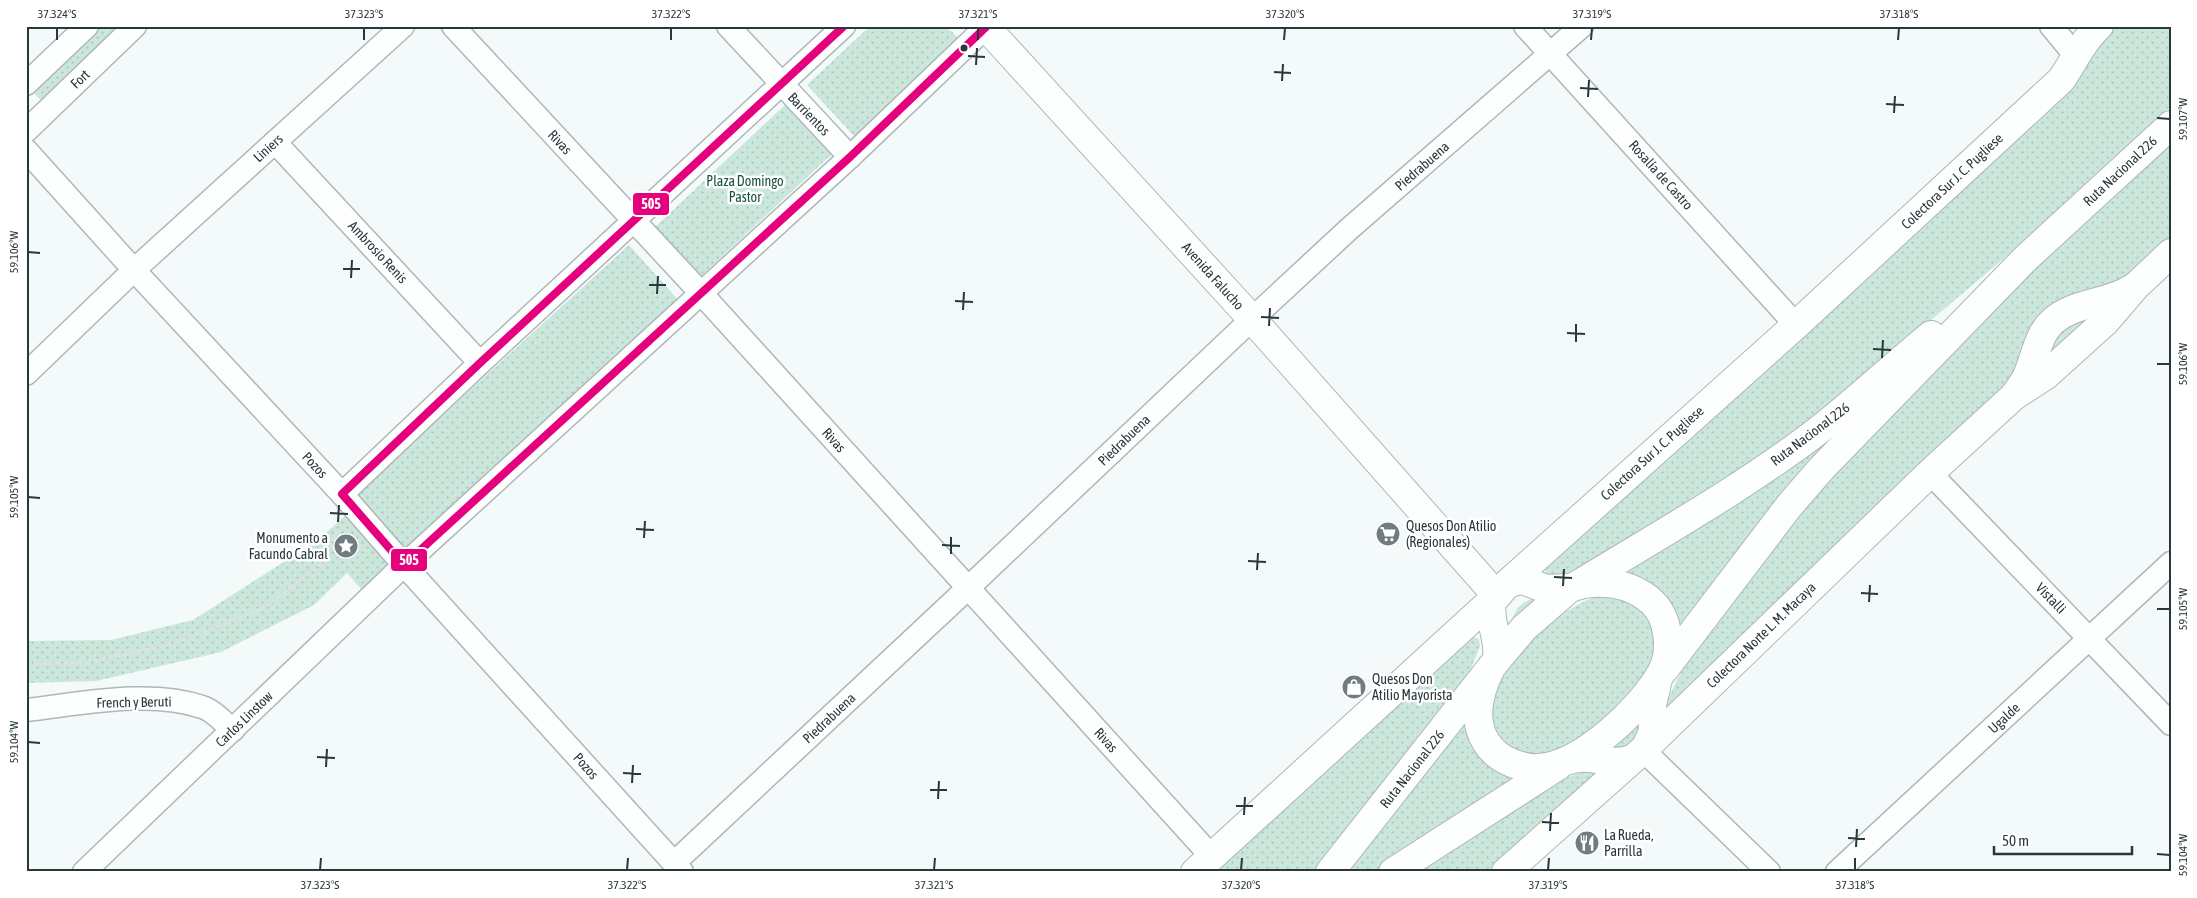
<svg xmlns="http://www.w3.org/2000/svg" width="2197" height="898" font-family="'Asap Condensed',sans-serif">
	<defs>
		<pattern id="grass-dots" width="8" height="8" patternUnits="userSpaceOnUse" patternTransform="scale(1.25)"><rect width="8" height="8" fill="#cbe6da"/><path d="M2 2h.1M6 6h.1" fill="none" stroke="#aec6bc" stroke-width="1.8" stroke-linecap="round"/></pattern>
	</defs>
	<rect width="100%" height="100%" fill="#f4f9fa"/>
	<g fill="url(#grass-dots)">
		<path d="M97 26H121L42 101 30 89Z"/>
		<path d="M870 26H946L959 39 855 137 807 85Z"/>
		<path d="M2111 26H2171V106L2021 244 1792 438 1596 562 1560 578 1546 575 1544 567Z"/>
		<path d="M787 103 833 153 700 277 654 228Z"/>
		<path d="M2171 143V241L2127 281 2081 299 2021 372 1667 711 1666 703 1691 652 1758 557 1884 416 2039 264Z"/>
		<path d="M629 245 679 301 403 552 354 496Z"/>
		<path d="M2097 311 2041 367 2052 335Z"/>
		<path d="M1863 404 1681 634 1617 572Z"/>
		<path d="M348 513 394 565 364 592 347 573 314 605 221 652 96 681 26 683V641L111 640 193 620 318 540Z"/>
		<path d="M1611 596C1628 600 1643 606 1651 623 1656 635 1658 650 1652 663 1636 700 1580 747 1541 755 1530 757 1514 752 1505 745 1494 735 1486 711 1490 696 1500 662 1562 606 1596 597 1601 596 1607 596 1611 596Z"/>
		<path d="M1542 597 1511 622C1516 606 1525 599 1542 597Z"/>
		<path d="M1471 636 1479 639 1480 646 1467 678 1322 872H1213Z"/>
		<path d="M1465 716 1525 780 1417 846 1379 872H1343Z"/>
		<path d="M1642 721C1642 738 1629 747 1614 749L1607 746Z"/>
		<path d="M1597 769 1600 776 1495 872H1407L1555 784 1577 773Z"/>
	</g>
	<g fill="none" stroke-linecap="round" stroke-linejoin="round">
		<defs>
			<g id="minor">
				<path d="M453 26 700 292 1212 857"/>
				<path d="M728 26 850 157"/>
				<path d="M1525 26 1796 325"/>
				<path d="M2051 26 2070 49 2079 50"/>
				<path d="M26 84 87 26"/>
				<path d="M26 131 135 26"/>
				<path d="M275 142 480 363"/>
				<path d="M26 150 134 270 342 494 404 565 682 872"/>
				<path d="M26 374 134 270 403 26"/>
				<path d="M1930 473 2171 724"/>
				<path d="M342 494 480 363 844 26"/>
				<path d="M26 710C80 704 150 689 202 707 213 710 224 723 233 730"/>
				<path d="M1643 750 1769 872"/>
				<path d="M674 863 968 588 1252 319 1349 229 1582 26"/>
				<path d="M84 872 404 565 850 157 987 26"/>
				<path d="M1837 872 2171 563"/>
			</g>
			<g id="major">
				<path d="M985 26 1252 319 1497 596"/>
				<path d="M2015 395C2019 389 2024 382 2027 376 2035 358 2038 334 2053 321 2075 302 2107 304 2131 289"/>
				<path d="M1195 872 1497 596 1508 583 1796 325 2061 80C2074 62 2082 41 2099 26"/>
				<path d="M1506 872 1643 750 1930 473 2014 396 2045 376 2106 321 2136 286 2171 253"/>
			</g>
			<g id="highway">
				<path d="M1508 583 1523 580 1546 589 1570 588"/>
				<path d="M1579 584C1659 535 1740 490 1815 433 1855 402 1892 367 1931 335"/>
				<path d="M1492 601C1488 621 1500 639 1497 660"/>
				<path d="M1664 670 1789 506 1821 469 2025 259 2171 125"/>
				<path d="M1647 745 1653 731 1652 705 1658 679"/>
				<path d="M1569 760C1595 752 1608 768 1631 759"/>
				<path d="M1330 872 1497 660 1524 628 1570 588C1597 578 1630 582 1652 602 1669 618 1673 652 1661 673 1641 709 1581 766 1538 768 1529 769 1521 766 1512 763 1502 759 1492 752 1486 742 1471 718 1480 689 1492 666"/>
				<path d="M1393 872 1558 766"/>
			</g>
		</defs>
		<use href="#minor" stroke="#aeb7b9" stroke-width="25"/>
		<use href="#major" stroke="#aeb7b9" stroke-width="30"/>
		<use href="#highway" stroke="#aeb7b9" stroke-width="30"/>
		<path stroke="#dfe0e1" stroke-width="3" stroke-dasharray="5 2.5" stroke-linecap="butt" d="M26 664 89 662 173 644 263 608 323 563 337 532 345 525"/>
		<use href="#minor" stroke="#fdfefe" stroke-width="22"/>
		<use href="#major" stroke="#fdfefe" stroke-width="28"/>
		<use href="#highway" stroke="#fdfefe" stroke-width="28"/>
		<defs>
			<path id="bus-1" d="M844 26 480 363 342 494 404 565 850 157 987 26"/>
		</defs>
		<use href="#bus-1" stroke="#fff" stroke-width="11"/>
		<use href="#bus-1" stroke="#e5007d" stroke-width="8"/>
	</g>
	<path fill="none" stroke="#29383d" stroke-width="2" d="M57 40V28M364 40V28M671 40V28M978 40V28M1284 40 1285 28M1591 40 1592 28M1898 40 1899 28M968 56 985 57M976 65 977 48M1274 72 1291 73M1282 81 1283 64M1580 88 1598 89M1588 97 1589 80M1886 104 1904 105M1894 113 1895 96M2157 118 2170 119M28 252 40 253M343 269H360M351 278 352 260M649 285H666M657 294 658 276M955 301 973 302M963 310 964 292M1261 317 1279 318M1269 326 1270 308M1567 333 1585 334M1576 342V324M1873 349 1891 350M1882 358 1883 340M2157 364H2170M28 497 40 498M330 513 348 514M338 522 339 505M636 529 654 530M644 538 645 521M942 545 960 546M951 554V537M1248 561 1266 562M1257 570 1258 553M1554 577 1572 578M1563 586 1564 569M1861 593 1878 594M1869 602 1870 585M2157 609H2170M28 742 40 743M317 757 335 758M326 767 327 749M623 773 641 774M632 783 633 765M930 790H947M938 799 939 781M1236 806H1253M1244 815 1245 797M1542 822 1559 823M1550 831 1551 813M1848 838 1865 839M1856 847 1857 829M2157 854 2170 855M320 870 321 858M627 870 628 858M934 870 935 858M1241 870 1242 858M1548 870 1549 858M1855 870V858"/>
	<defs>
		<symbol id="supermarket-disc" viewBox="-11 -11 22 22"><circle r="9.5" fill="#707c7f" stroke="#fff"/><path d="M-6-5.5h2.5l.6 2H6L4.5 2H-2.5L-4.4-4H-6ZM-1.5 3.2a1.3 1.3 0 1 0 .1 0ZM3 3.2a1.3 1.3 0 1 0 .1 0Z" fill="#fff"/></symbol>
		<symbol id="sight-disc" viewBox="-11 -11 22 22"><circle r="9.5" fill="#707c7f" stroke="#fff"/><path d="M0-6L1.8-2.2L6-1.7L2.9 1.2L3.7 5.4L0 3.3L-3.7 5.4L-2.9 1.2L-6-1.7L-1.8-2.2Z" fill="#fff"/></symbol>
		<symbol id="shop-disc" viewBox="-11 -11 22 22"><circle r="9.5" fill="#707c7f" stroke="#fff"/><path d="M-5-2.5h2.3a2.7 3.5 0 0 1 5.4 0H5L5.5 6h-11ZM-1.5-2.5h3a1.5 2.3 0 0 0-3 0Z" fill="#fff"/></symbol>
		<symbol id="restaurant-disc" viewBox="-11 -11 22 22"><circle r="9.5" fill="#707c7f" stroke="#fff"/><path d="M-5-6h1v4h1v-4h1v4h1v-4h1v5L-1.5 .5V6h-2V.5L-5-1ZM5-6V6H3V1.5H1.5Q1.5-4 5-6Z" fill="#fff"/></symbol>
	</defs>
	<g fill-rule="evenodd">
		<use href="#supermarket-disc" x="1374" y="520" width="28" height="28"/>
		<use href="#sight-disc" x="332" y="532" width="28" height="28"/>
		<use href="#shop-disc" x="1340" y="673" width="28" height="28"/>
		<use href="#restaurant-disc" x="1573" y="829" width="28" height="28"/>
	</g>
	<circle fill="#29383d" stroke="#fff" stroke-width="2" cx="964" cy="48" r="4.5"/>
	<g text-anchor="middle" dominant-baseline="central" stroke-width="5" stroke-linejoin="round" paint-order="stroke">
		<g font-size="14" fill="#29383d" stroke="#fff">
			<text transform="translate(80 79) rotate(-44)">Fort</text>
			<text transform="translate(809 114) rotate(46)">Barrientos</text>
			<text transform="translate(560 142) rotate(47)">Rivas</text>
			<text transform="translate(268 148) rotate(-42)">Liniers</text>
			<text transform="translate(1422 166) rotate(-41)">Piedrabuena</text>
			<text transform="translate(2120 171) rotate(-43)">Ruta Nacional 226</text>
			<text transform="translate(1661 175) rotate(48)">Rosalía de Castro</text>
			<text transform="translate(1952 181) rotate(-43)">Colectora Sur J. C. Pugliese</text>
			<text transform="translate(378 252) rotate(47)">Ambrosio Renis</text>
			<text transform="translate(1213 276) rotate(48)">Avenida Falucho</text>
			<text transform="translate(1810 434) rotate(-37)">Ruta Nacional 226</text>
			<text transform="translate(834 440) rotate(48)">Rivas</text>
			<text transform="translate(1124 440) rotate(-44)">Piedrabuena</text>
			<text transform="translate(1652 453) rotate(-42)">Colectora Sur J. C. Pugliese</text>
			<text transform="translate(315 465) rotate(47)">Pozos</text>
			<text transform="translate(2051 598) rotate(46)">Vistalli</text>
			<text transform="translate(1761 635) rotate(-44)">Colectora Norte L. M. Macaya</text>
			<text transform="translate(134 702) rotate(-1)">French y Beruti</text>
			<text transform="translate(829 718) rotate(-43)">Piedrabuena</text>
			<text transform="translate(2004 718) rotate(-43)">Ugalde</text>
			<text transform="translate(244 719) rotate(-44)">Carlos Linstow</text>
			<text transform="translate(1106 740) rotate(48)">Rivas</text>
			<text transform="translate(586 766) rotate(48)">Pozos</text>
			<text transform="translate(1412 769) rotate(-52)">Ruta Nacional 226</text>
		</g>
		<g font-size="14" fill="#165239" stroke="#fff">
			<text x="745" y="181">Plaza Domingo<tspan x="745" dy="16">Pastor</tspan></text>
		</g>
		<g font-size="14" fill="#29383d" stroke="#fff" text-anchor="start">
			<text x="1406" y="526">Quesos Don Atilio<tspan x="1406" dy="16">(Regionales)</tspan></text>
			<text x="328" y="538" text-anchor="end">Monumento a<tspan x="328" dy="16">Facundo Cabral</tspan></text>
			<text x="1372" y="679">Quesos Don<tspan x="1372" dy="16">Atilio Mayorista</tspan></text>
			<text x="1604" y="835">La Rueda,<tspan x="1604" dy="16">Parrilla</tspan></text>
		</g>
	</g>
	<g stroke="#fff" stroke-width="2">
		<rect x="632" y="192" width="38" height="24" rx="5" fill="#e5007d"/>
		<rect x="390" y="548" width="38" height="24" rx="5" fill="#e5007d"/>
	</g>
	<g font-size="14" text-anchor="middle" font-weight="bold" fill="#fff">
		<text x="651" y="209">505</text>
		<text x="409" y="565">505</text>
	</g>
	<rect width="2197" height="898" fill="none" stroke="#ffffff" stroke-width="55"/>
	<path d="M1994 846v8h138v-8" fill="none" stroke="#29383d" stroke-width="2.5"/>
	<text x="2002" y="846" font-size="15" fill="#29383d" stroke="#ffffff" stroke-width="4" paint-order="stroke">50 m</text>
	<rect x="28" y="28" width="2142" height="842" fill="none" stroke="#29383d" stroke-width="2"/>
	<g font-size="12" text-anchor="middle" fill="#29383d">
		<text x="57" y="18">37.324°S</text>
		<text x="364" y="18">37.323°S</text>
		<text x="671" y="18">37.322°S</text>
		<text x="978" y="18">37.321°S</text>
		<text x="1285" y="18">37.320°S</text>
		<text x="1592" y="18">37.319°S</text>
		<text x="1899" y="18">37.318°S</text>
		<text transform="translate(2183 119) rotate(-90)" y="4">59.107°W</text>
		<text transform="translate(14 252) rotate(-90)" y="4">59.106°W</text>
		<text transform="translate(2183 364) rotate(-90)" y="4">59.106°W</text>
		<text transform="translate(14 497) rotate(-90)" y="4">59.105°W</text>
		<text transform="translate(2183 609) rotate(-90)" y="4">59.105°W</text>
		<text transform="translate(14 742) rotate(-90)" y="4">59.104°W</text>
		<text transform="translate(2183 855) rotate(-90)" y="4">59.104°W</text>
		<text x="320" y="889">37.323°S</text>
		<text x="627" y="889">37.322°S</text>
		<text x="934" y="889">37.321°S</text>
		<text x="1241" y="889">37.320°S</text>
		<text x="1548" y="889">37.319°S</text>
		<text x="1855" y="889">37.318°S</text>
	</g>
</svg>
